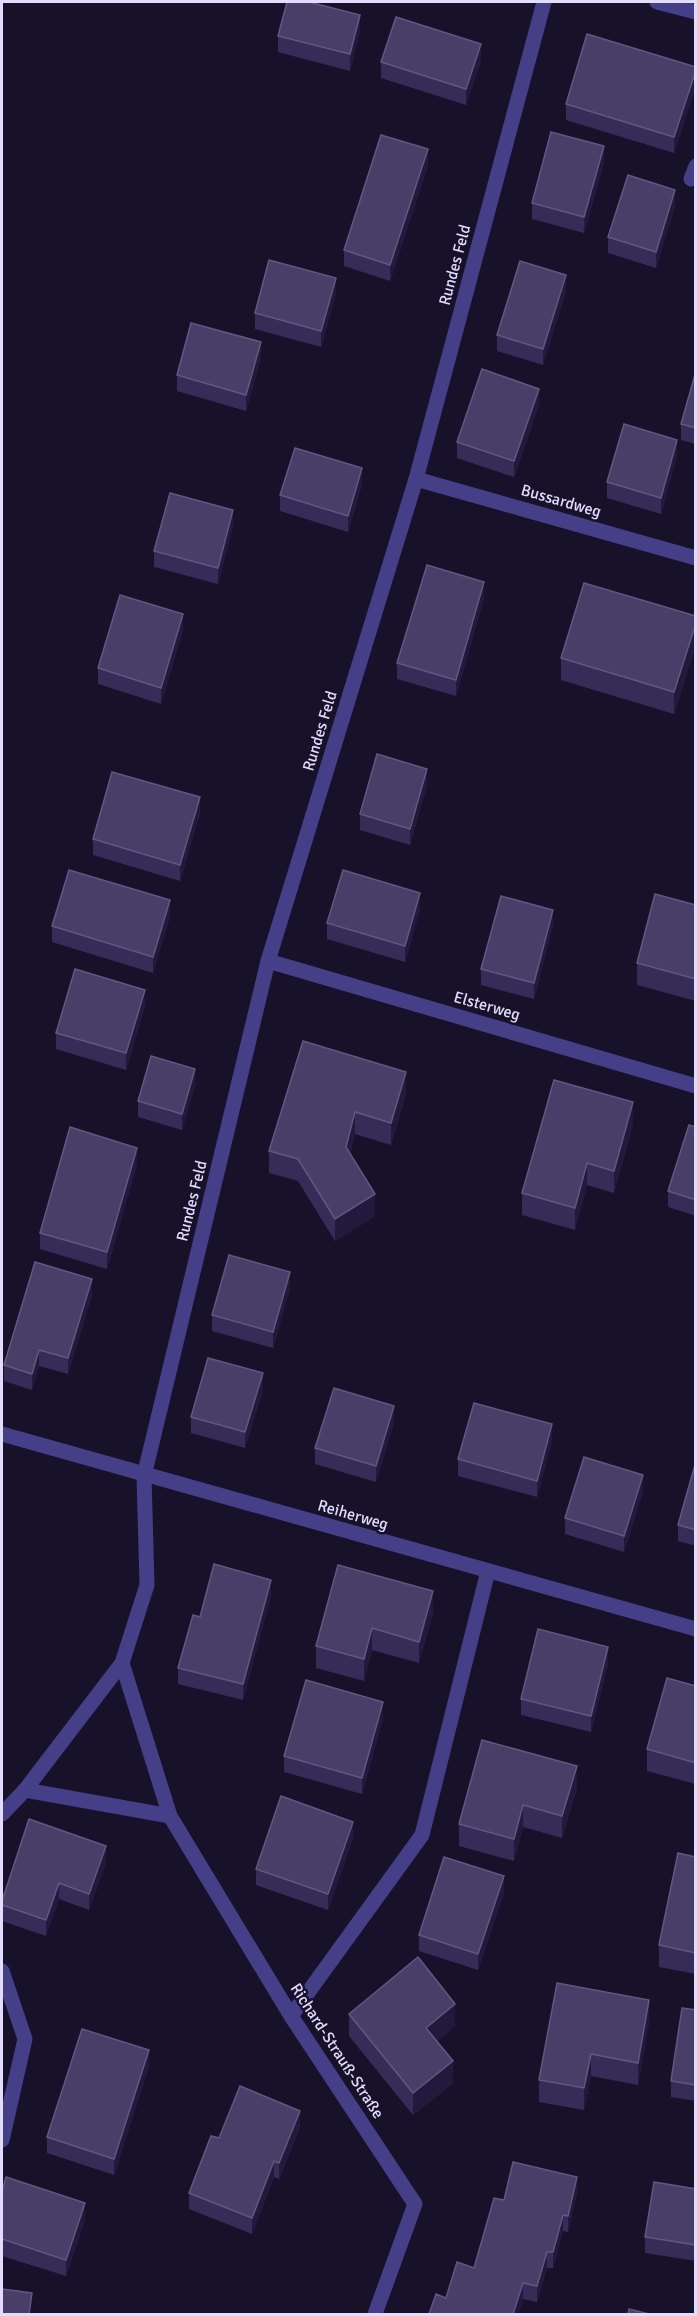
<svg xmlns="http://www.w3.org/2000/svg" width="697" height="2316" font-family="Signika,sans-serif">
	<rect width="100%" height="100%" fill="#17122a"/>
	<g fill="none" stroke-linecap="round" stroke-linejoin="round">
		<g stroke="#453f87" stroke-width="15">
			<path d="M657 2 696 12"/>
			<path d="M691 179 696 166"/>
			<path d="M416 479 696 558"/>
			<path d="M268 961 696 1086"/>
			<path d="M2 1434 696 1629"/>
			<path d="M122 1663 170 1816 291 2016 415 2204 375 2314"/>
			<path d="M25 1790 170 1816"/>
			<path d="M2 1814 25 1790 122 1663 147 1585 144 1476 268 961 416 479 544 2"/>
			<path d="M2 1971 25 2039 2 2140"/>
			<path d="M291 2016 422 1835 488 1571"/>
		</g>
	</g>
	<g fill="#362c57">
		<path d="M360 31 350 71 278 52V36Z"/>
		<path d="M481 60 466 105 381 78V62Z"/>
		<path d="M696 67V86L674 153 566 120V104Z"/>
		<path d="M604 163 584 233 532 219V203Z"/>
		<path d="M428 165 390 281 344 266V250Z"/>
		<path d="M675 206 656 268 608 253V237Z"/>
		<path d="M566 291 543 365 497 351V335Z"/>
		<path d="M336 294 321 347 255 329V313Z"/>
		<path d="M261 358 246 411 177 391V375Z"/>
		<path d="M696 371V444L681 440V424Z"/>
		<path d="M539 405 514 477 457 458V442Z"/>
		<path d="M677 456 661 514 607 498V482Z"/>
		<path d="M362 484 348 532 280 511V495Z"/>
		<path d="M233 526 218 584 154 567V551Z"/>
		<path d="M484 598 456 696 397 679V663Z"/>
		<path d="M696 616V644L674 714 561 680V658Z"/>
		<path d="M183 630 161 704 98 684V668Z"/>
		<path d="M427 785 410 845 360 830V814Z"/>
		<path d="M200 813 180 881 93 855V839Z"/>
		<path d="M696 905V1001L637 985V963Z"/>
		<path d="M420 909 405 962 327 939V923Z"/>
		<path d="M170 916 153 973 52 942V926Z"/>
		<path d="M553 926 534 999 481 985V969Z"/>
		<path d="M145 1006 126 1070 56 1049V1033Z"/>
		<path d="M303 1041 406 1094 391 1145 355 1134 350 1154 375 1216 335 1241 298 1181 269 1173V1151Z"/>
		<path d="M195 1085 182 1130 138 1117V1101Z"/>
		<path d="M633 1124 614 1193 587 1185 575 1230 522 1215V1193Z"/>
		<path d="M696 1127V1216L668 1207V1191Z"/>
		<path d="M137 1164 107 1269 40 1249V1233Z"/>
		<path d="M290 1288 273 1348 212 1331V1315Z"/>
		<path d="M92 1295 68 1374 39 1366 32 1390 4 1381V1365Z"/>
		<path d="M263 1390 245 1448 191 1433V1417Z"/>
		<path d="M394 1422 376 1482 315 1464V1448Z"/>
		<path d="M552 1440 537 1497 458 1476V1459Z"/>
		<path d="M696 1461V1546L678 1541V1525Z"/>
		<path d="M643 1491 624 1552 565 1534V1518Z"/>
		<path d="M338 1565 433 1613 419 1663 372 1650 364 1681 316 1668V1646Z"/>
		<path d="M271 1596 243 1700 178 1684V1668L200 1617Z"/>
		<path d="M608 1663 591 1732 521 1715V1699Z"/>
		<path d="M696 1686V1784L647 1771V1749Z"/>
		<path d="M383 1718 362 1794 284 1772V1756Z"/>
		<path d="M577 1788 562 1838 523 1827 514 1861 459 1846V1824Z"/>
		<path d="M353 1838 328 1910 256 1885V1869Z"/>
		<path d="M696 1857V1974L659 1967V1945Z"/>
		<path d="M106 1862 89 1910 59 1899 46 1936 2 1921V1905Z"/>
		<path d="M504 1892 478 1970 419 1951V1935Z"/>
		<path d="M696 2010V2101L671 2097V2081Z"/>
		<path d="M349 2014 455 2026 437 2041 453 2083 413 2115 349 2036Z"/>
		<path d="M649 2022 638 2085 591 2076 584 2110 539 2102V2080Z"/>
		<path d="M149 2066 114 2175 47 2153V2137Z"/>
		<path d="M300 2127 279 2179 274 2177 252 2234 189 2209V2193L219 2138Z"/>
		<path d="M696 2189V2261L645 2253V2237Z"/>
		<path d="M2 2191 85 2219 66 2276 2 2256Z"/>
		<path d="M577 2193 568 2232 563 2231 553 2268H547L537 2302 523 2299 518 2314H429L474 2268 504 2200Z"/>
	</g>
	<g fill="#221a3d">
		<path d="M360 15V31L350 71V54Z"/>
		<path d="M481 44V60L466 105V89Z"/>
		<path d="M696 70V86L674 153V137Z"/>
		<path d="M604 146V163L584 233V217Z"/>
		<path d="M428 149V165L390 281V265Z"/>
		<path d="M675 190V206L656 268V252Z"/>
		<path d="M566 275V291L543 365V349Z"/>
		<path d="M336 278V294L321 347V331Z"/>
		<path d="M261 342V358L246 411V395Z"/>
		<path d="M539 389V405L514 477V461Z"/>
		<path d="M677 440V456L661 514V498Z"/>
		<path d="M362 468V484L348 532V516Z"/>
		<path d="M233 510V526L218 584V568Z"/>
		<path d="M484 582V598L456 696V680Z"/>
		<path d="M183 614V630L161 704V688Z"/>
		<path d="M696 623V644L674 714V692Z"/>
		<path d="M427 769V785L410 845V829Z"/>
		<path d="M200 797V813L180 881V865Z"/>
		<path d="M420 893V909L405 962V946Z"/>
		<path d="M170 900V916L153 973V957Z"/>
		<path d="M553 910V926L534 999V983Z"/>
		<path d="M145 990V1006L126 1070V1053Z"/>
		<path d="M195 1069V1085L182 1130V1114Z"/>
		<path d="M406 1072V1094L391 1145V1123Z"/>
		<path d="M633 1102V1124L614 1193V1171Z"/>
		<path d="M355 1112V1134L346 1169V1147Z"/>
		<path d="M137 1148V1164L107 1269V1252Z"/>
		<path d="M587 1163V1185L575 1230V1208Z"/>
		<path d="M375 1194V1216L335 1241V1219Z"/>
		<path d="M290 1272V1288L273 1348V1332Z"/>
		<path d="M92 1279V1295L68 1374V1358Z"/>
		<path d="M39 1350V1366L32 1390V1374Z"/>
		<path d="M263 1373V1390L245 1448V1432Z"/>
		<path d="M394 1406V1422L376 1482V1466Z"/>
		<path d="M552 1424V1440L537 1497V1481Z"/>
		<path d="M643 1475V1491L624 1552V1536Z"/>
		<path d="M271 1580V1596L243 1700V1684Z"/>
		<path d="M433 1591V1613L419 1663V1642Z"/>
		<path d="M372 1628V1650L364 1681V1659Z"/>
		<path d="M608 1647V1663L591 1732V1716Z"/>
		<path d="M383 1702V1718L362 1794V1778Z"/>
		<path d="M577 1766V1788L562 1838V1816Z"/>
		<path d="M523 1805V1827L514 1861V1839Z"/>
		<path d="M353 1822V1838L328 1910V1894Z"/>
		<path d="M106 1846V1862L89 1910V1894Z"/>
		<path d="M504 1876V1892L478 1970V1954Z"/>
		<path d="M59 1883V1899L46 1936V1920Z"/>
		<path d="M649 2000V2022L638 2085V2063Z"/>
		<path d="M455 2004V2026L426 2050V2028Z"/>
		<path d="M149 2050V2066L114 2175V2159Z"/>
		<path d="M591 2054V2076L584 2110V2088Z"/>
		<path d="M453 2061V2083L413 2115V2093Z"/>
		<path d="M300 2111V2127L279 2179V2163Z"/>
		<path d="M274 2161V2177L252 2234V2218Z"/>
		<path d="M577 2177V2193L568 2232V2216Z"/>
		<path d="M85 2203V2219L66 2276V2260Z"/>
		<path d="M563 2215V2231L553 2268V2252Z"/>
		<path d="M547 2252V2268L537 2302V2286Z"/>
		<path d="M523 2283V2299L518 2314H513Z"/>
		<path d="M32 2293V2302L30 2314H29Z"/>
	</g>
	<g fill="#483f69" stroke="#605880" stroke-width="1.5">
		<path d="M287 2H309L360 15 350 54 278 36Z"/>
		<path d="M396 17 481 44 466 89 381 62Z"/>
		<path d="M587 34 696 67V70L674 137 566 104Z"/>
		<path d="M551 132 604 146 584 217 532 203Z"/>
		<path d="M381 135 428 149 390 265 344 250Z"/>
		<path d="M628 175 675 190 656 252 608 237Z"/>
		<path d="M269 260 336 278 321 331 255 313Z"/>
		<path d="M520 261 566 275 543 349 497 335Z"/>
		<path d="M191 323 261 342 246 395 177 375Z"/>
		<path d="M482 369 539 389 514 461 457 442Z"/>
		<path d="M696 371V428L681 424Z"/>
		<path d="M624 424 677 440 661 498 607 482Z"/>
		<path d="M295 448 362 468 348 516 280 495Z"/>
		<path d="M170 493 233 510 218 568 154 551Z"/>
		<path d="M427 565 484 582 456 680 397 663Z"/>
		<path d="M584 583 696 616V623L674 692 561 658Z"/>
		<path d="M120 595 183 614 161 688 98 668Z"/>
		<path d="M377 754 427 769 410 829 360 814Z"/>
		<path d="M112 772 200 797 180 865 93 839Z"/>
		<path d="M69 870 170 900 153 957 52 926Z"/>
		<path d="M343 870 420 893 405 946 327 923Z"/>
		<path d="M655 894 696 905V979L637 963Z"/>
		<path d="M501 896 553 910 534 983 481 969Z"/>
		<path d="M75 969 145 990 126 1053 56 1033Z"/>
		<path d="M303 1041 406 1072 391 1123 355 1112 346 1147 375 1194 335 1219 298 1159 269 1151Z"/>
		<path d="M151 1056 195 1069 182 1114 138 1101Z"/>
		<path d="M554 1080 633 1102 614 1171 587 1163 575 1208 522 1193Z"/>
		<path d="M689 1125 696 1127V1200L668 1191Z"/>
		<path d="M70 1127 137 1148 107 1252 40 1233Z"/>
		<path d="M229 1255 290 1272 273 1332 212 1315Z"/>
		<path d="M35 1262 92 1279 68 1358 39 1350 32 1374 4 1365Z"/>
		<path d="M208 1358 263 1373 245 1432 191 1417Z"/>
		<path d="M334 1388 394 1406 376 1466 315 1448Z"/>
		<path d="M474 1403 552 1424 537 1481 458 1459Z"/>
		<path d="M584 1457 643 1475 624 1536 565 1518Z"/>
		<path d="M696 1461V1530L678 1525Z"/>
		<path d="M214 1564 271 1580 243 1684 178 1668 193 1615 200 1617Z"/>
		<path d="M338 1565 433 1591 419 1642 372 1628 364 1659 316 1646Z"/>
		<path d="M538 1629 608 1647 591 1716 521 1699Z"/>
		<path d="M667 1678 696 1686V1763L647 1749Z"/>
		<path d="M306 1680 383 1702 362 1778 284 1756Z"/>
		<path d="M482 1740 577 1766 562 1816 523 1805 514 1839 459 1824Z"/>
		<path d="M281 1796 353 1822 328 1894 256 1869Z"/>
		<path d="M29 1819 106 1846 89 1894 59 1883 46 1920 2 1905V1901Z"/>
		<path d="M678 1853 696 1857V1953L659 1945Z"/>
		<path d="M444 1857 504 1876 478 1954 419 1935Z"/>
		<path d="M418 1957 455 2004 426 2028 453 2061 413 2093 349 2014Z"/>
		<path d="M557 1983 649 2000 638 2063 591 2054 584 2088 539 2080Z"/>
		<path d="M682 2008 696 2010V2085L671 2081Z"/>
		<path d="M82 2029 149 2050 114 2159 47 2137Z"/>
		<path d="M240 2086 300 2111 279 2163 274 2161 252 2218 189 2193 211 2136 219 2138Z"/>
		<path d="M513 2162 577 2177 568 2216 563 2215 553 2252H547L537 2286 523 2283 513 2314H429L436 2294 446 2298 457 2262 474 2268 494 2198 504 2200Z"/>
		<path d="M6 2177 85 2203 66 2260 2 2239V2191Z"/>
		<path d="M654 2182 696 2189V2245L645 2237Z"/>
		<path d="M2 2289 32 2293 29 2314H2Z"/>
		<path d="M629 2309 649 2314H628Z"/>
	</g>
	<g text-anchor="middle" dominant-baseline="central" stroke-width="5" stroke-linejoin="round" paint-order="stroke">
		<g font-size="16" fill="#e2dcfe" stroke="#17122a">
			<text transform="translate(455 265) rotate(-75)">Rundes Feld</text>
			<text transform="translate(561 501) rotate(16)">Bussardweg</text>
			<text transform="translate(320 731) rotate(-73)">Rundes Feld</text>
			<text transform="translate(487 1006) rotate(16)">Elsterweg</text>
			<text transform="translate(192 1201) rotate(-76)">Rundes Feld</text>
			<text transform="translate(353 1515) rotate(16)">Reiherweg</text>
			<text transform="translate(337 2051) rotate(57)">Richard-Strauß-Straße</text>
		</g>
	</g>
	<rect width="697" height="2316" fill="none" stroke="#e2dcfe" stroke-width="6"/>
</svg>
